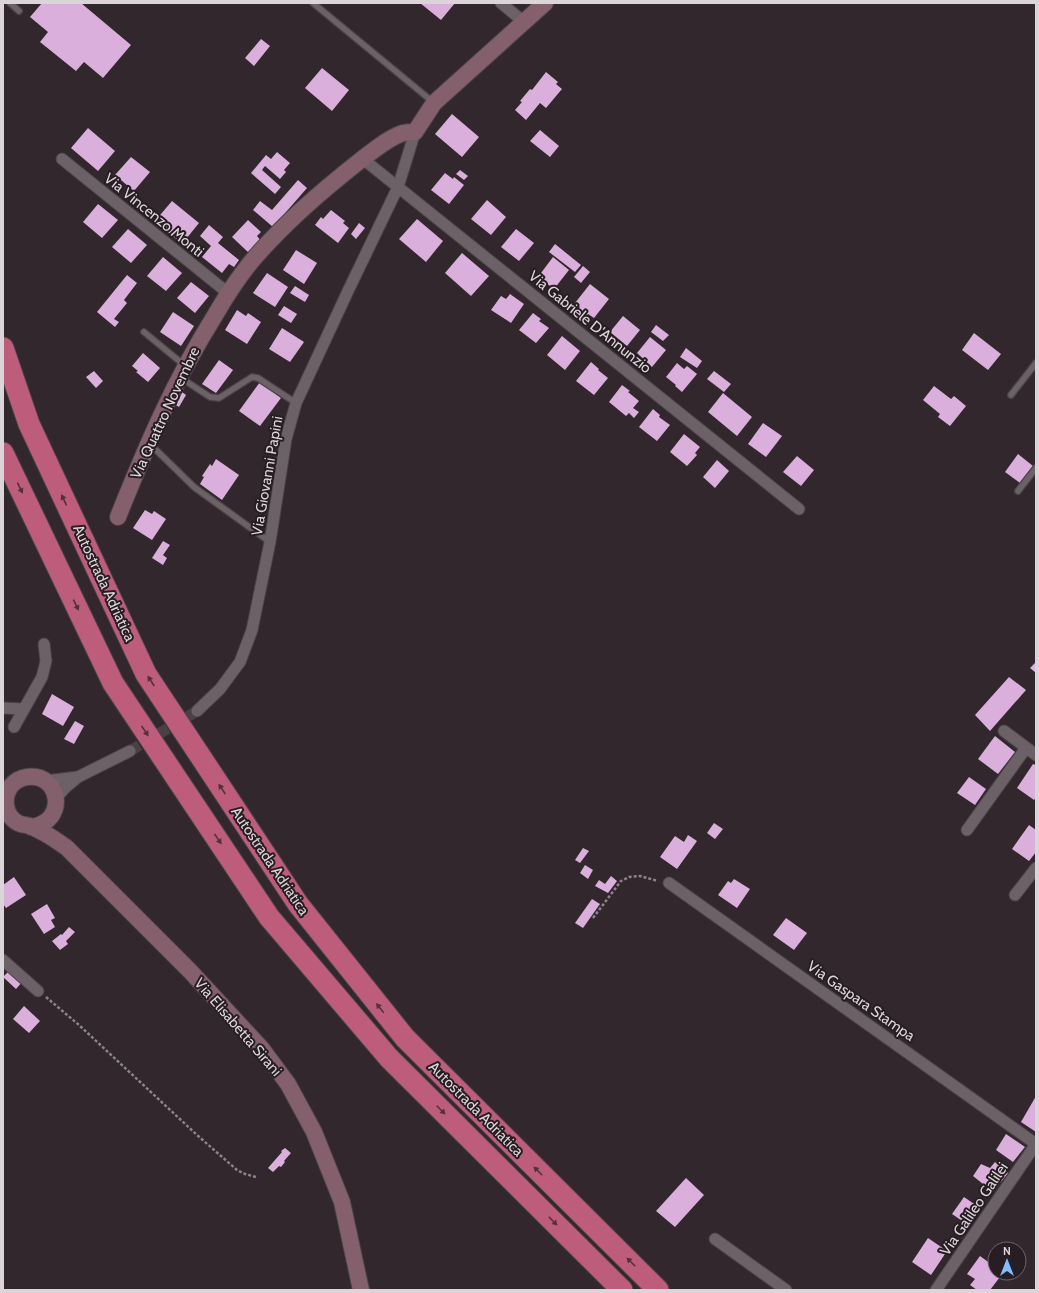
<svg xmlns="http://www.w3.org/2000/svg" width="1039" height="1293" font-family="Cabin,sans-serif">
	<rect width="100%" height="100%" fill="#31272c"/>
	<g fill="#daafdc">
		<path d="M42 3H81L131 45 103 78 84 62 76 71 40 42 48 32 30 17Z"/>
		<path d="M420 3H455L441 20Z"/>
		<path d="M261 39 270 46 254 66 245 58Z"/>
		<path d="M322 68 349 90 332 111 305 88Z"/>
		<path d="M546 72 558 82 556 84 562 89 546 108 540 103 526 120 515 110 522 102 520 101 530 89 532 90Z"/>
		<path d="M452 114 479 137 462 157 435 134Z"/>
		<path d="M88 128 115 151 98 171 71 148Z"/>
		<path d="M540 130 559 146 550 157 530 141Z"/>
		<path d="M277 152 290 163 284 170 286 172 280 179 265 166 262 170 281 187 275 194 251 173 266 155 271 159Z"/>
		<path d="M131 157 150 172 134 191 115 175Z"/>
		<path d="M460 170 468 176 464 180 456 174Z"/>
		<path d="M445 173 453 179 454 177 464 185 449 204 431 190Z"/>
		<path d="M298 180 307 188 273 227 253 210 260 201 272 210Z"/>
		<path d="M487 200 506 217 491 235 471 219Z"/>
		<path d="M172 201 199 223 182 244 155 221Z"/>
		<path d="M98 204 118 220 102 238 83 222Z"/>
		<path d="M331 210 345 221 343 223 349 228 338 243 315 225 321 217 323 219Z"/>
		<path d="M417 219 443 241 426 262 399 239Z"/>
		<path d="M248 220 261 232 257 236 261 241 249 253 232 237Z"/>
		<path d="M359 223 365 228 356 239 351 234Z"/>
		<path d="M209 225 223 237 218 243 239 260 234 267 229 264 222 273 202 257 211 246 200 236Z"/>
		<path d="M128 229 147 245 131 263 112 247Z"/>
		<path d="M516 229 534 243 519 261 501 247Z"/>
		<path d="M555 244 581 265 575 272 549 252Z"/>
		<path d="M296 250 317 263 304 284 283 270Z"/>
		<path d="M462 253 489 276 471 296 445 273Z"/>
		<path d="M163 257 182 273 166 291 147 276Z"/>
		<path d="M553 257 569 270 554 289 538 277Z"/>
		<path d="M583 266 590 272 581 283 574 277Z"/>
		<path d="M267 273 288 287 275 307 253 293Z"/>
		<path d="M127 275 137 283 124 300 127 303 114 319 119 322 115 327 97 312Z"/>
		<path d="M191 282 209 296 195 313 177 298Z"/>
		<path d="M590 284 609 299 594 318 588 314 587 315 578 309 580 307 575 303Z"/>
		<path d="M295 286 309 295 305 302 290 293Z"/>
		<path d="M510 294 524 304 511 323 491 310 501 296 506 299Z"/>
		<path d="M284 306 297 314 291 323 278 315Z"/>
		<path d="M237 310 246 316 248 313 261 322 247 344 225 330Z"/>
		<path d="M173 312 194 326 181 346 160 332Z"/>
		<path d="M533 313 541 319 539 321 549 328 536 343 519 330Z"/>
		<path d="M623 316 640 330 627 346 610 332Z"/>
		<path d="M656 325 669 335 663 341 651 332Z"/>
		<path d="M282 328 304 342 290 362 269 349Z"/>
		<path d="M974 333 1001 354 988 370 962 350Z"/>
		<path d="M562 336 580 351 565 370 547 355Z"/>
		<path d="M650 337 666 350 652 367 637 353Z"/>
		<path d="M686 348 702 361 697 368 680 357Z"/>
		<path d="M143 353 160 368 148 382 136 372 138 371 132 366Z"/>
		<path d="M219 360 233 370 216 393 202 384Z"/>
		<path d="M591 362 599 369 598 370 608 378 594 395 576 381Z"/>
		<path d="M677 363 684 369 687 366 697 374 682 392 675 386 676 385 666 377Z"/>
		<path d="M94 371 103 381 96 388 86 377Z"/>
		<path d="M714 371 731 384 724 392 707 379Z"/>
		<path d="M260 382 281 398 260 426 239 411Z"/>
		<path d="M622 385 630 391 628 392 639 401 633 408 639 412 634 418 629 413 626 416 609 402Z"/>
		<path d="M934 386 951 399 954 396 966 406 950 426 938 417 940 414 923 400Z"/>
		<path d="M182 392 186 395 179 407 174 404Z"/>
		<path d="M723 393 752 417 737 436 708 412Z"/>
		<path d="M653 409 660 415 659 417 670 425 657 441 639 427Z"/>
		<path d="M763 423 782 436 766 457 748 444Z"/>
		<path d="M684 434 700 447 695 453 697 455 687 466 670 452Z"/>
		<path d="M1018 454 1033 466 1020 483 1005 472Z"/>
		<path d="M797 456 814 470 801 486 783 472Z"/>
		<path d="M216 459 239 475 222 500 200 484 204 477 202 476 210 464 212 466Z"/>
		<path d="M717 460 729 471 715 488 703 477Z"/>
		<path d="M145 510 152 514 154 511 166 519 152 540 133 528Z"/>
		<path d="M163 541 170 545 163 555 167 558 163 565 152 558Z"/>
		<path d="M1036 662V673L1030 668Z"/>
		<path d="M1009 677 1026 690 990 731 975 715Z"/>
		<path d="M52 694 74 707 63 726 42 714Z"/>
		<path d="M75 721 84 726 74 744 64 739Z"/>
		<path d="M995 736 1015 752 998 774 978 759Z"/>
		<path d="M1033 764 1036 765V797L1034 800 1017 788Z"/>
		<path d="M969 777 986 789 975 805 957 793Z"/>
		<path d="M714 823 723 829 715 839 707 833Z"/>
		<path d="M1029 825 1036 830V852L1029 861 1012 849Z"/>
		<path d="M688 835 697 841 677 869 660 857 675 836 684 842Z"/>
		<path d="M583 848 589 851 580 863 575 860Z"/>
		<path d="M585 865 593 870 588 879 580 873Z"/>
		<path d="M611 876 617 881 608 893 595 886 599 880 605 884Z"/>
		<path d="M14 877 26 895 6 908 3 904V885Z"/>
		<path d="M734 879 750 889 737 908 718 895 728 881 731 883Z"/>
		<path d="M592 899 600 904 583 928 575 923Z"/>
		<path d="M47 904 55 918 51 920 55 927 44 934 31 914Z"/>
		<path d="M786 918 807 933 794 950 773 935Z"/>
		<path d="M69 927 75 932 66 941 68 944 60 950 52 941 61 934 62 935Z"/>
		<path d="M10 970 23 981 16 989 3 977Z"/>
		<path d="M24 1006 40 1021 29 1033 13 1019Z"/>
		<path d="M1036 1096V1132L1021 1122Z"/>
		<path d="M1006 1134 1025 1147 1013 1162 996 1150Z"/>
		<path d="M285 1148 291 1153 284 1161 285 1162 281 1167 279 1166 273 1172 268 1168 282 1152 281 1151Z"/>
		<path d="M995 1162 1008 1173 993 1192 973 1176 981 1164 990 1168Z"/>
		<path d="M686 1178 704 1195 675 1227 656 1211Z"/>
		<path d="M964 1197 980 1208 968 1225 952 1214Z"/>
		<path d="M928 1238 947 1251 931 1275 912 1262Z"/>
		<path d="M980 1256 991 1264 995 1258V1273H1003L990 1290H977L970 1285 975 1279 967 1274Z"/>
	</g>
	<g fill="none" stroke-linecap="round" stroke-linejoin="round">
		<path stroke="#4a4146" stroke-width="11" stroke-dasharray="11 5.5" stroke-linecap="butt" d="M130 751 197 711"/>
		<defs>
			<g id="lane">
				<path d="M10 3 19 11"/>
				<path d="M313 3 433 102"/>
				<path d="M144 332 184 365"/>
				<path d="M181 378 210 397 219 398 252 377 258 378 296 403"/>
				<path d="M1011 395 1036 363"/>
				<path d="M150 444 194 487 270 542"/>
				<path d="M1018 491 1036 468"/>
			</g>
			<g id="street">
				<path d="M501 3 524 22"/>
				<path d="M62 159 228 293"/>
				<path d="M363 159 799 509"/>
				<path d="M3 708 24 709"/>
				<path d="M197 711 220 689 240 662 252 630 270 542 286 439 296 403 348 291 398 187 415 132"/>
				<path d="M14 727 42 677 46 661 44 644"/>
				<path d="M1004 731 1036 755"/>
				<path d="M45 781 78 777"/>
				<path d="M56 798 66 787 78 777 130 751"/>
				<path d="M967 830 1026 748"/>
				<path d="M669 883 1036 1144"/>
				<path d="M1015 895 1036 868"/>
				<path d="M3 960 38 991"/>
				<path d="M715 1239 786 1290"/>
				<path d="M936 1290 1036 1144"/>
			</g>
			<g id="secondary">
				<path d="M118 517C146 447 174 381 214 317 225 298 237 279 251 262 278 230 309 202 341 176 356 164 386 138 403 133 407 132 412 132 415 132L434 103 545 3"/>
				<path d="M31 827C69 822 60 772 27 777 20 778 15 781 11 786 2 798 5 816 18 823 22 825 26 825 30 826 35 828 40 831 44 833 52 837 60 843 67 848L190 971 262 1049 288 1084 314 1132 342 1202 361 1290"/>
			</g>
			<g id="highway">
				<path d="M3 348 29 424 146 674 298 904 405 1038 658 1290"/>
				<path d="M3 453 113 683 269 917 389 1058 622 1290"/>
			</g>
		</defs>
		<use href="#lane" stroke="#4b4348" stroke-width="8"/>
		<use href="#street" stroke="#4b4348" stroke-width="13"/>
		<use href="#secondary" stroke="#4b4348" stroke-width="18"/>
		<use href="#highway" stroke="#4b4348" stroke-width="23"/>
		<g stroke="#8c8488" stroke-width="2.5" stroke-dasharray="3 2" stroke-linecap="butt">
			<path d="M593 918 621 881 629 877 640 876 658 881"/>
			<path d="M46 997 79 1025 197 1135 237 1170 245 1174 256 1177"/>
		</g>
		<use href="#lane" stroke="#6c6167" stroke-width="5.5"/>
		<use href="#street" stroke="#6c6167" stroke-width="11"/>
		<use href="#secondary" stroke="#84606d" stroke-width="16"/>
		<use href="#highway" stroke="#bd5d7b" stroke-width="21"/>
	</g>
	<defs><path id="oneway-solid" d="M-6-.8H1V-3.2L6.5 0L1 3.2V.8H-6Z"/></defs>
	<g fill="#54303d">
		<use href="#oneway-solid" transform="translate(20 488) rotate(64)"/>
		<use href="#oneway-solid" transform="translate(64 500) rotate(-115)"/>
		<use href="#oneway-solid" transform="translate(76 605) rotate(64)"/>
		<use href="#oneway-solid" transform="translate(151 681) rotate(-123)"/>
		<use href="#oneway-solid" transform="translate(145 731) rotate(56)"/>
		<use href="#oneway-solid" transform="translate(222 789) rotate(-123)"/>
		<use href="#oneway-solid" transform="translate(218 839) rotate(56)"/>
		<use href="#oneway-solid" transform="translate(380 1008) rotate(-129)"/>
		<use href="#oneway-solid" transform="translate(441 1110) rotate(45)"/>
		<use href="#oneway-solid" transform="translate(538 1171) rotate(-135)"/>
		<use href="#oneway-solid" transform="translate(553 1221) rotate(45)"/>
		<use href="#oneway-solid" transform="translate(631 1262) rotate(-135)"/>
	</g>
	<g text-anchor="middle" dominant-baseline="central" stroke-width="4" stroke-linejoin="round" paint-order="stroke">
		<g font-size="15" fill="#dbd4d8" stroke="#271d23">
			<text transform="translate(154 215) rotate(39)">Via Vincenzo Monti</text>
			<text transform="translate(590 322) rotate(39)">Via Gabriele D'Annunzio</text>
			<text transform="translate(165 413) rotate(-65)">Via Quattro Novembre</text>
			<text transform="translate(267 476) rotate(-80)">Via Giovanni Papini</text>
			<text transform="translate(104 583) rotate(65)">Autostrada Adriatica</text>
			<text transform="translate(270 861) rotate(56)">Autostrada Adriatica</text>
			<text transform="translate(861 1001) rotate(35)">Via Gaspara Stampa</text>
			<text transform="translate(238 1027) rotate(49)">Via Elisabetta Sirani</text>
			<text transform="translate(476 1109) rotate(45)">Autostrada Adriatica</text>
			<text transform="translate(974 1209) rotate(-56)">Via Galileo Galilei</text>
		</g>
	</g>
	<rect width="1039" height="1293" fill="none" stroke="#dbd4d8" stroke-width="8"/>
	<g transform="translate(1007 1261)"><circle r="19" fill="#271d23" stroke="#6f666b"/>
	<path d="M0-3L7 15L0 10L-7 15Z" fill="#81bdfa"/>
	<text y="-6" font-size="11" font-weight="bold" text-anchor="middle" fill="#dbd4d8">N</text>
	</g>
</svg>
